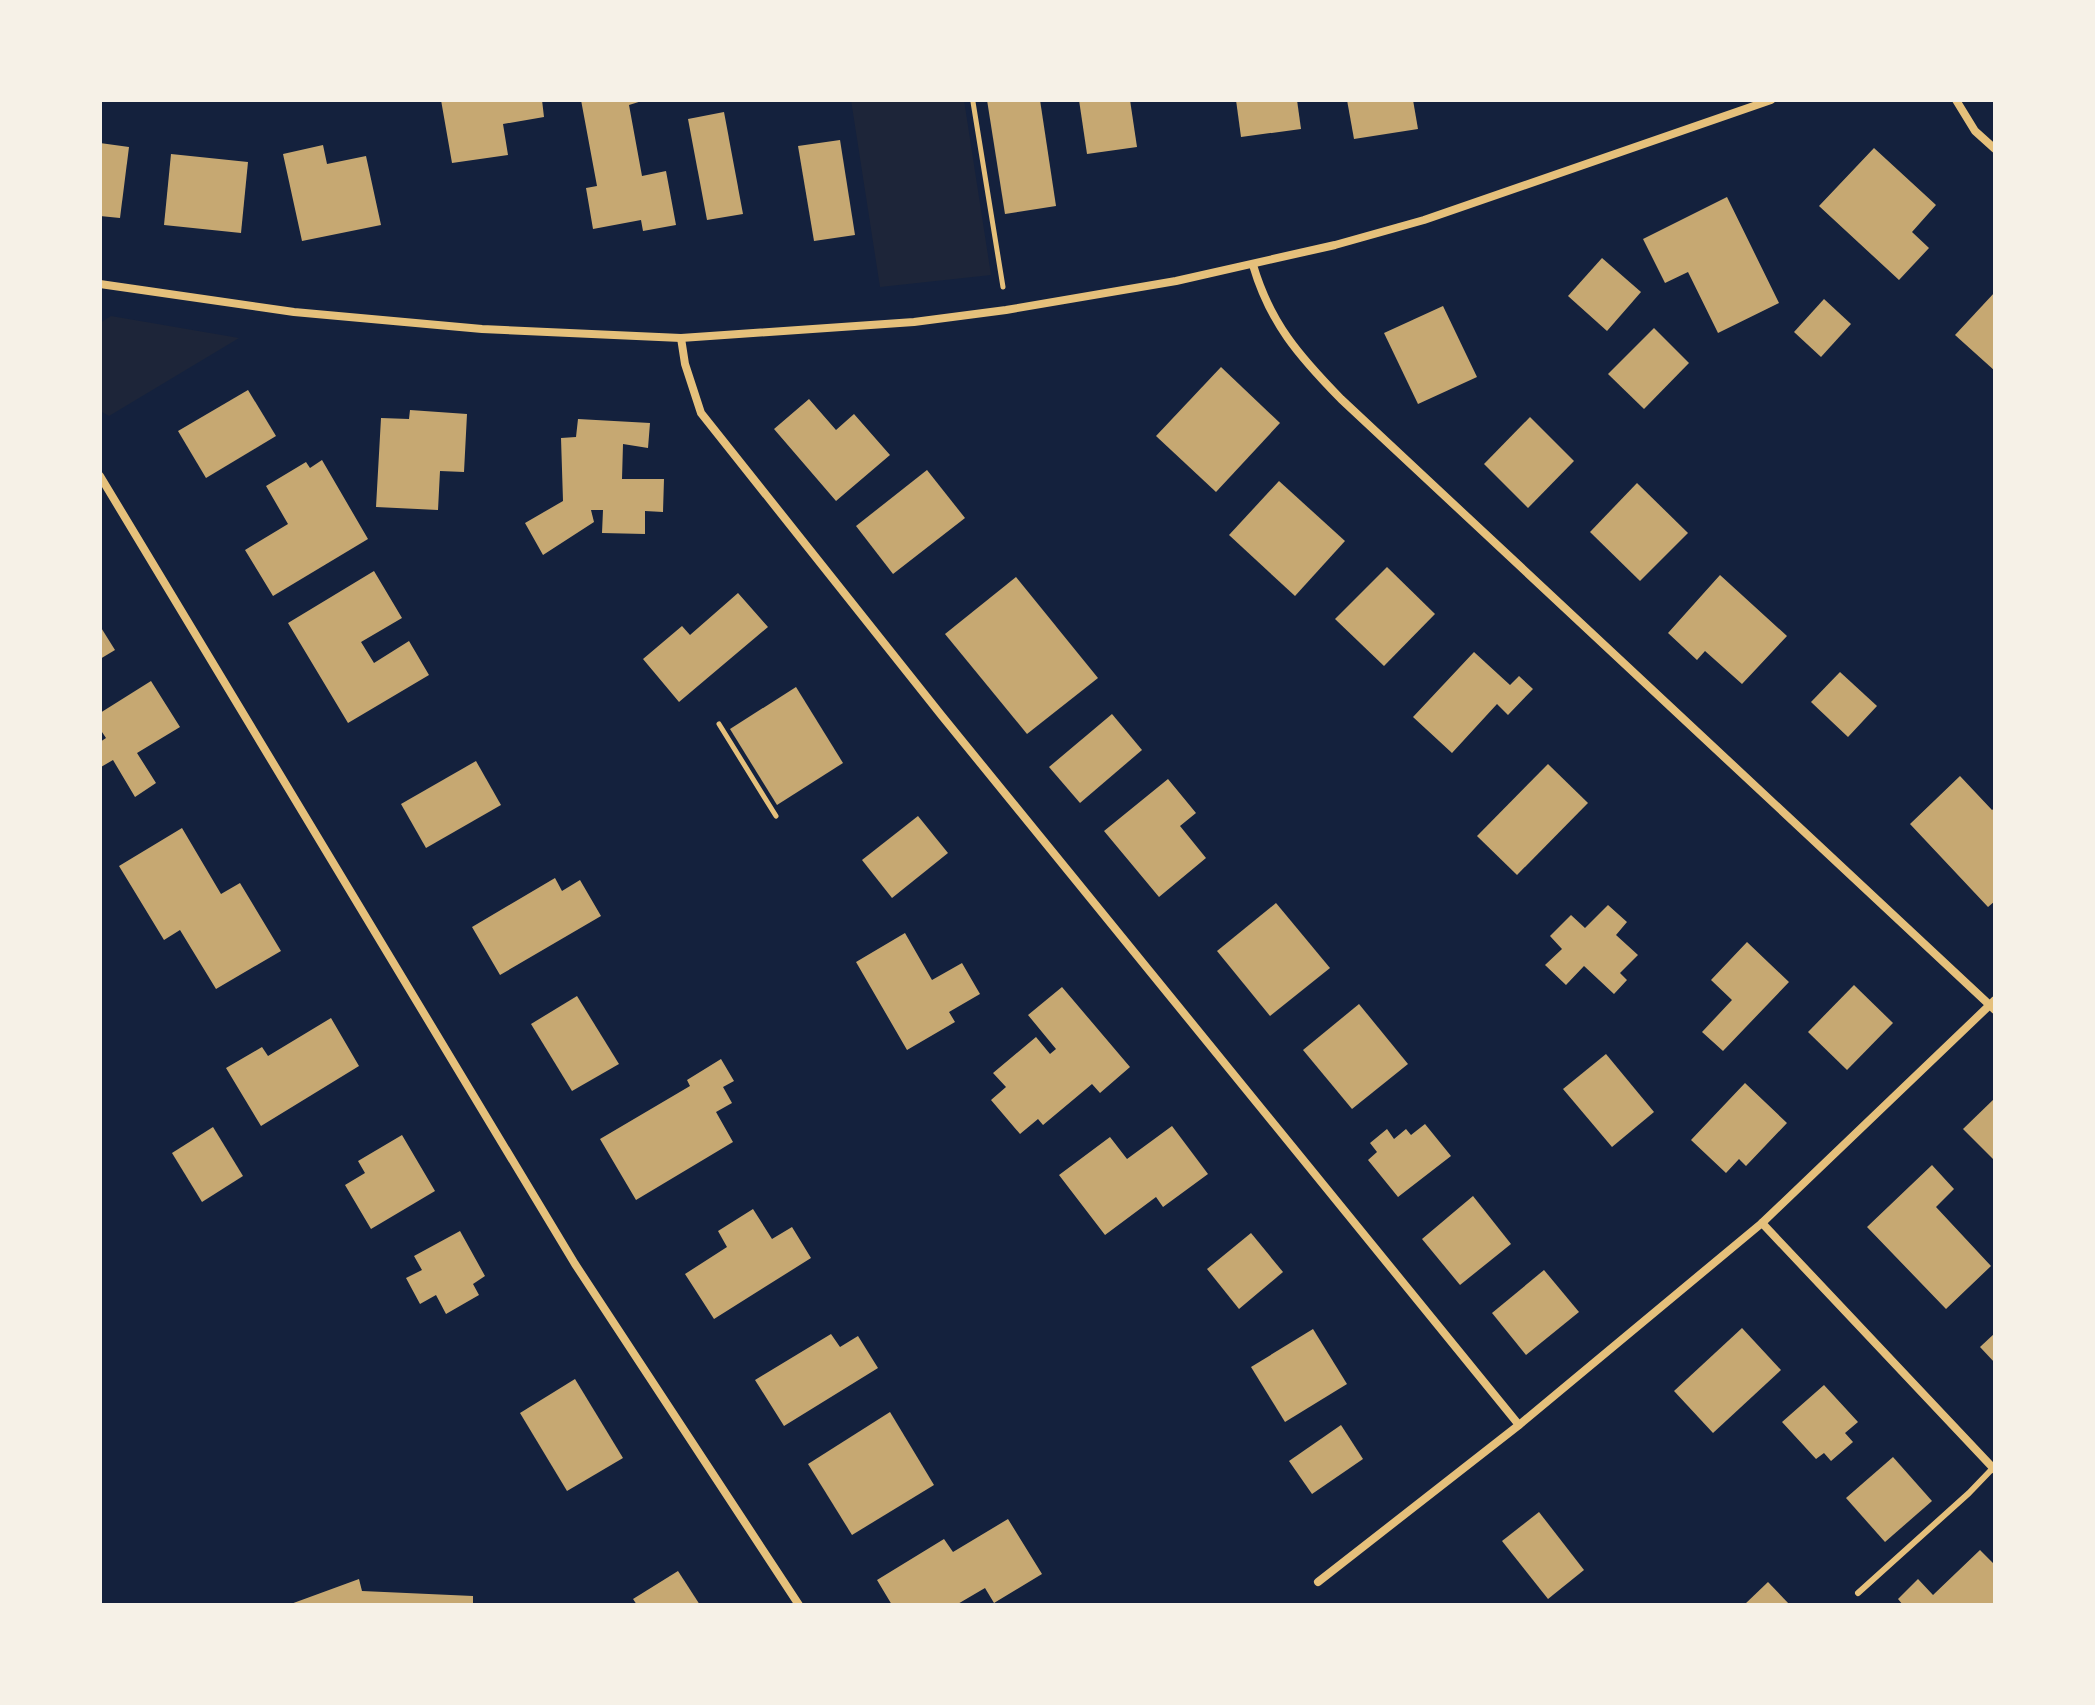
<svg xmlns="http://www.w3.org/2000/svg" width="2095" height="1705" font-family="'Varela Round',sans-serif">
	<rect width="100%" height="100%" fill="#14213d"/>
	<g fill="#1d2539">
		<path d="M851 100H964L991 275 880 287Z"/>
		<path d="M111 316 239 338 109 416 100 411V323Z"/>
	</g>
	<g fill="#c6a872">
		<path d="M441 100H542L544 117 503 124 508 155 452 163Z"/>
		<path d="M581 100H645L629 105 642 176 666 171 676 225 643 231 641 220 593 229 586 188 597 186Z"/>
		<path d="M987 100H1040L1056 206 1005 214Z"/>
		<path d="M1079 100H1130L1137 147 1087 154Z"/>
		<path d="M1236 100H1297L1301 129 1241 137Z"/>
		<path d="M1347 100H1413L1418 129 1354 139Z"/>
		<path d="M724 112 743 214 707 220 688 119Z"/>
		<path d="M840 140 855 235 814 241 798 146Z"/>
		<path d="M100 143 129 147 120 218 100 216Z"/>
		<path d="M323 145 327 164 366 156 381 225 302 241 283 154Z"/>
		<path d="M1874 148 1936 205 1912 232 1929 248 1899 280 1819 206Z"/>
		<path d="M171 154 248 162 241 233 164 225Z"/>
		<path d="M1727 197 1779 303 1718 333 1688 272 1665 283 1643 239Z"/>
		<path d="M1602 258 1641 292 1607 331 1568 296Z"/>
		<path d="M1995 292V371L1955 335Z"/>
		<path d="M1824 299 1851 324 1821 357 1794 332Z"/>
		<path d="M1443 306 1477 377 1418 404 1384 333Z"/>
		<path d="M1654 328 1689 363 1644 409 1608 374Z"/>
		<path d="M1221 367 1280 423 1216 492 1156 436Z"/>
		<path d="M248 390 276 436 206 478 178 431Z"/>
		<path d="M809 399 836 430 854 414 890 455 836 501 774 429Z"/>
		<path d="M410 410 467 414 464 472 440 471 438 510 376 507 381 418 409 419Z"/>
		<path d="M1530 417 1574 461 1528 508 1484 464Z"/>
		<path d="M578 419 650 423 648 448 623 444 622 479H664L663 512 645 511V534L602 533 603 510H591L594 522 543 555 525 523 563 501 561 438 576 437Z"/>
		<path d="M322 460 368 539 273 596 245 550 288 524 266 486 306 462 310 468Z"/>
		<path d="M927 470 965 518 893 574 856 526Z"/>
		<path d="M1279 481 1345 541 1295 596 1229 535Z"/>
		<path d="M1637 483 1688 533 1640 581 1590 532Z"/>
		<path d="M1387 567 1435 614 1384 666 1335 619Z"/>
		<path d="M374 571 402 618 361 642 374 663 409 641 429 675 348 723 288 623Z"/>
		<path d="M1720 575 1787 636 1742 684 1705 651 1697 660 1668 633Z"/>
		<path d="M1016 577 1098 678 1027 734 945 634Z"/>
		<path d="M738 593 768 627 679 702 643 659 682 626 690 635Z"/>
		<path d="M100 626 115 650 100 659Z"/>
		<path d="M1474 652 1510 685 1519 676 1533 689 1508 715 1497 704 1452 753 1413 717Z"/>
		<path d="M1840 672 1877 706 1848 737 1811 702Z"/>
		<path d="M151 681 180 727 137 753 156 783 135 797 113 760 101 767 100 765V742L106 738 100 729V713Z"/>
		<path d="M796 687 843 763 777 805 730 729Z"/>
		<path d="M1112 714 1142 750 1080 803 1049 767Z"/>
		<path d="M476 761 501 805 426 848 401 804Z"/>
		<path d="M1548 764 1588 803 1517 875 1477 836Z"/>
		<path d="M1960 776 1992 810 1995 808V901L1988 907 1910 824Z"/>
		<path d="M1168 779 1196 813 1180 826 1206 858 1159 897 1104 831Z"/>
		<path d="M918 816 948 853 892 898 862 860Z"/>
		<path d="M182 828 221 894 240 883 281 951 216 989 180 930 164 940 119 866Z"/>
		<path d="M555 878 562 891 580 880 601 916 500 975 472 927Z"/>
		<path d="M1276 903 1330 968 1270 1016 1217 951Z"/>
		<path d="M1608 905 1627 922 1616 935 1638 955 1620 973 1627 980 1614 994 1584 966 1566 985 1545 965 1562 949 1550 936 1571 915 1585 928Z"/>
		<path d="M905 933 932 980 962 963 980 994 949 1012 955 1022 907 1050 856 962Z"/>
		<path d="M1747 942 1789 982 1723 1051 1702 1032 1732 1000 1711 980Z"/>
		<path d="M1854 985 1893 1023 1847 1070 1808 1032Z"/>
		<path d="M1062 987 1130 1067 1100 1093 1092 1084 1043 1125 1038 1119 1020 1134 991 1100 1006 1087 993 1073 1036 1037 1050 1054 1056 1049 1028 1015Z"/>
		<path d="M577 996 619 1064 572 1091 531 1024Z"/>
		<path d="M1359 1004 1408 1064 1352 1109 1303 1050Z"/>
		<path d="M331 1018 359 1066 261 1126 226 1068 262 1047 268 1056Z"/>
		<path d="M1606 1054 1654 1112 1612 1147 1563 1089Z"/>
		<path d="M721 1059 734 1081 723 1087 732 1103 716 1112 733 1142 636 1200 600 1139 690 1086 687 1080Z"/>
		<path d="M1745 1083 1787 1123 1746 1166 1739 1159 1726 1173 1691 1140Z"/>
		<path d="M1995 1098V1161L1963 1129Z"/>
		<path d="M1425 1124 1451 1156 1398 1197 1368 1160 1377 1152 1370 1143 1387 1129 1394 1139 1406 1129 1411 1135Z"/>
		<path d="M1172 1126 1208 1174 1163 1207 1156 1197 1105 1235 1059 1175 1110 1137 1127 1159Z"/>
		<path d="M213 1127 243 1176 202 1202 172 1153Z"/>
		<path d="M402 1135 435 1191 371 1229 345 1185 365 1173 358 1161Z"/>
		<path d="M1932 1165 1954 1189 1936 1207 1991 1266 1946 1309 1867 1227Z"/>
		<path d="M1473 1196 1511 1244 1460 1285 1422 1239Z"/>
		<path d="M753 1209 772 1239 792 1227 811 1258 714 1319 685 1274 727 1247 718 1231Z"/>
		<path d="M460 1231 485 1276 473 1284 479 1295 446 1314 436 1295 420 1304 406 1278 422 1270 414 1256Z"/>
		<path d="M1251 1233 1283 1272 1239 1309 1207 1269Z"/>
		<path d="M1544 1270 1579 1312 1526 1355 1492 1313Z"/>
		<path d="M1742 1328 1781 1370 1713 1433 1674 1391Z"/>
		<path d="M1313 1329 1347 1384 1285 1422 1251 1367Z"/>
		<path d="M1995 1333V1363L1980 1347Z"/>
		<path d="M831 1334 840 1347 858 1336 878 1368 784 1426 755 1380Z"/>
		<path d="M575 1379 623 1458 567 1491 520 1413Z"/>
		<path d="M1824 1385 1858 1422 1845 1433 1853 1442 1831 1461 1824 1453 1816 1459 1782 1422Z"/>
		<path d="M890 1412 934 1485 852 1535 808 1464Z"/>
		<path d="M1341 1425 1363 1459 1312 1494 1289 1461Z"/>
		<path d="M1893 1457 1932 1501 1885 1542 1846 1498Z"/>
		<path d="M1539 1512 1584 1570 1548 1599 1502 1541Z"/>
		<path d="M1008 1519 1042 1574 994 1603 985 1588 956 1605H892L877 1580 944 1539 953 1552Z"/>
		<path d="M1980 1550 1995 1565V1601L1991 1605H1903L1898 1599 1918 1579 1933 1595Z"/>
		<path d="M678 1571 700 1605H637L633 1599Z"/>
		<path d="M359 1579 362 1591 473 1596V1605H288Z"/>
		<path d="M1768 1582 1790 1605H1744Z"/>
	</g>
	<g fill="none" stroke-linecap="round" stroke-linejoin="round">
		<g stroke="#e5c07b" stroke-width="5">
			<path d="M973 102 1003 287"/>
			<path d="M719 724 776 816"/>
		</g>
		<path stroke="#e5c07b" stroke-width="6" d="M1858 1593 1969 1493 1993 1468"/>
		<g stroke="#e5c07b" stroke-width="8">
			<path d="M1956 100 1975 131 1995 149"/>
			<path d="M1253 265C1270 323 1299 356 1341 399L1995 1010"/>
			<path d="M100 284 294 312 482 329 681 338 914 322 1006 310 1176 281 1335 245 1424 220 1771 100"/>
			<path d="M681 338 685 364 701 413 942 716 1519 1425"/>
			<path d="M100 476 575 1264 799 1605"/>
			<path d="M1762 1223 1995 1470"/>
			<path d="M1318 1582 1519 1425 1762 1223 1995 1000"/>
		</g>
	</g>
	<rect width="2095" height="1705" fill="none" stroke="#f6f1e7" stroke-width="204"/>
</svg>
